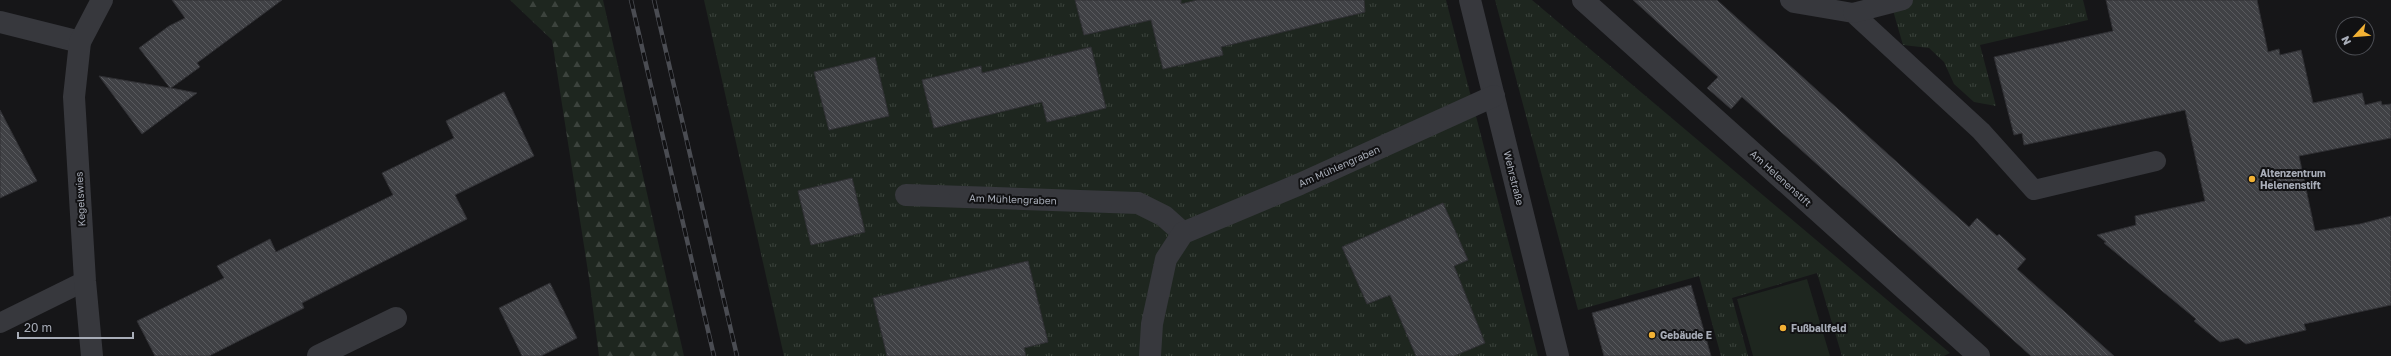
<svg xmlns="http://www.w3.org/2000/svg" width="2391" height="356" font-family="'Golos Text',sans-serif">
	<defs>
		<pattern id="grass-tufts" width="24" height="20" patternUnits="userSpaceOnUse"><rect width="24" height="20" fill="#1e261f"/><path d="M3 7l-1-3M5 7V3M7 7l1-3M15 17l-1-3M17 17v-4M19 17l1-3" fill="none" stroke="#3c433d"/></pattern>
		<pattern id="forest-firs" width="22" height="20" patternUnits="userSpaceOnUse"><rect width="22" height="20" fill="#1e261f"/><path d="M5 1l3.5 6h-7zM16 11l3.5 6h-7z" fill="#3c433d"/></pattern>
		<pattern id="building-back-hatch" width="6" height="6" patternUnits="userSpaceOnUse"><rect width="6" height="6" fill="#404145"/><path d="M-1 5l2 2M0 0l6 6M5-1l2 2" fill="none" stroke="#595a5e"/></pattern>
	</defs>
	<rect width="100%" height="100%" fill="#161618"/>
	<g fill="url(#grass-tufts)">
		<path d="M704 0H1446L1538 356H784Z"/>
		<path d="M1495 0H1532L1950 353 1944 356H1842L1817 273 1732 298 1748 356H1721L1699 276 1578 310Z"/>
		<path d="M1890 0H2083L2088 20 1980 45 1996 106 1974 102 1954 84 1944 62 1929 48 1903 45Z"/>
	</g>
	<path fill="url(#forest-firs)" d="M510 0H603L684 356H599L589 278 552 40Z"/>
	<path fill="#1e261f" d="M1807 279 1830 356H1753L1737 299Z"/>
	<g fill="url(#building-back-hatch)" stroke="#303034">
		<path d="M172 0H282L197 63 200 67 171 88 197 93 142 134 99 76 170 88 139 48 169 26 185 18Z"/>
		<path d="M1075 0H1181V4L1197 0H1364L1365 12 1221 47 1223 55 1163 69 1151 20 1084 35Z"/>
		<path d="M1633 0H1717L1969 227 1977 218 1997 236 1999 234 2026 259 2017 269 2114 356H2031L1742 97 1731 109 1707 88 1718 77Z"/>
		<path d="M2106 0H2257L2268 52 2279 49 2280 55 2301 50 2313 103 2362 93 2365 105 2381 101 2382 105 2391 104V138L2299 156 2315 231 2360 224 2391 216V305L2304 324 2306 330 2246 344 2238 338 2220 342 2194 321 2196 319 2104 243 2106 242 2097 235 2136 225 2135 216 2205 201 2185 110 2024 145 2022 133 2014 135 1994 57 2113 31Z"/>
		<path d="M1091 47 1106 108 1047 122 1042 102 934 128 922 80 981 66 982 73Z"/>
		<path d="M875 57 889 116 829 130 814 72Z"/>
		<path d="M504 92 534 156 455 195 467 219 302 303 304 308 209 356H155L137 321 224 278 217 266 270 239 276 252 393 195 382 173 454 138 446 121Z"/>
		<path d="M0 110 37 181 0 198Z"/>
		<path d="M852 178 865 232 811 245 798 191Z"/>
		<path d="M1443 203 1468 260 1454 266 1485 343 1454 356H1416L1390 295 1367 304 1342 247Z"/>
		<path d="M1028 261 1048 342 1024 348 1026 356H887L873 298Z"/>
		<path d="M550 283 577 338 541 356H522L499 308Z"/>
		<path d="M1691 285 1711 356H1604L1592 313Z"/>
	</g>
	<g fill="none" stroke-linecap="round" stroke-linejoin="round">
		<g stroke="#37383d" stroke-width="20">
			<path d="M1790 0 1794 3 1853 13 1981 131 2034 190 2156 161"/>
			<path d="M1853 13 1903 0"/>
			<path d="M0 323 85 281"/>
		</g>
		<g stroke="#37383d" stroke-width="22">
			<path d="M1470 0 1558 356"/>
			<path d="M1583 0 1979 356"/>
			<path d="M0 22 80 42"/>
			<path d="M906 195 1138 203 1164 216 1183 233"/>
			<path d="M92 356 85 281 74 97 80 42 102 0"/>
			<path d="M318 356 396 318"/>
			<path d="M1150 356 1152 324 1166 259 1183 233 1300 184 1494 96"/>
		</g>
		<defs>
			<g id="rail">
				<path d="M631 0 714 356"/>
				<path d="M654 0 737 356"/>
			</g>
		</defs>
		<use href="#rail" stroke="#4a4c52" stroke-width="4.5"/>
		<use href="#rail" stroke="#111113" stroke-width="3" stroke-dasharray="9" stroke-linecap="butt"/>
	</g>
	<g fill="#f2b134" stroke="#111113" stroke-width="1.5">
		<circle cx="2252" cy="179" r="4"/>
		<circle cx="1783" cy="328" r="4"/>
		<circle cx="1652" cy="335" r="4"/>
	</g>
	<g text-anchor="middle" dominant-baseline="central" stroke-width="4" stroke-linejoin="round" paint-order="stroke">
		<g font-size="10" fill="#a8adb8" stroke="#111113">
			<text transform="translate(1339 166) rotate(-24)">Am Mühlengraben</text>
			<text transform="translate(1514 178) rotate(76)">Wehrstraße</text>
			<text transform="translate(1781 178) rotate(42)">Am Helenenstift</text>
			<text transform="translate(80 199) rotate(-93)">Kegelswies</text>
			<text transform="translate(1013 199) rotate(2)">Am Mühlengraben</text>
		</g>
		<g font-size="10" font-weight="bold" fill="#a8adb8" stroke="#111113" text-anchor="start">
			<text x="2260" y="173">Altenzentrum<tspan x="2260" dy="12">Helenenstift</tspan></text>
			<text x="1791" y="328">Fußballfeld</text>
			<text x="1660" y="335">Gebäude E</text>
		</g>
	</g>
	<g transform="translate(2355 36) rotate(244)"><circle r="19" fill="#111113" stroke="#4d4f55"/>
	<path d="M0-3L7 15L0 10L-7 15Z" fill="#f2b134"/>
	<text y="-6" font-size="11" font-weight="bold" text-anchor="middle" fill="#a8adb8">N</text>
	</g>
	<path d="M18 332v6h115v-6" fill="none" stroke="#a8adb8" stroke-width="2"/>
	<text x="24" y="332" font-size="12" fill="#a8adb8" stroke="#111113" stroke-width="3" paint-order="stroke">20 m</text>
</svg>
